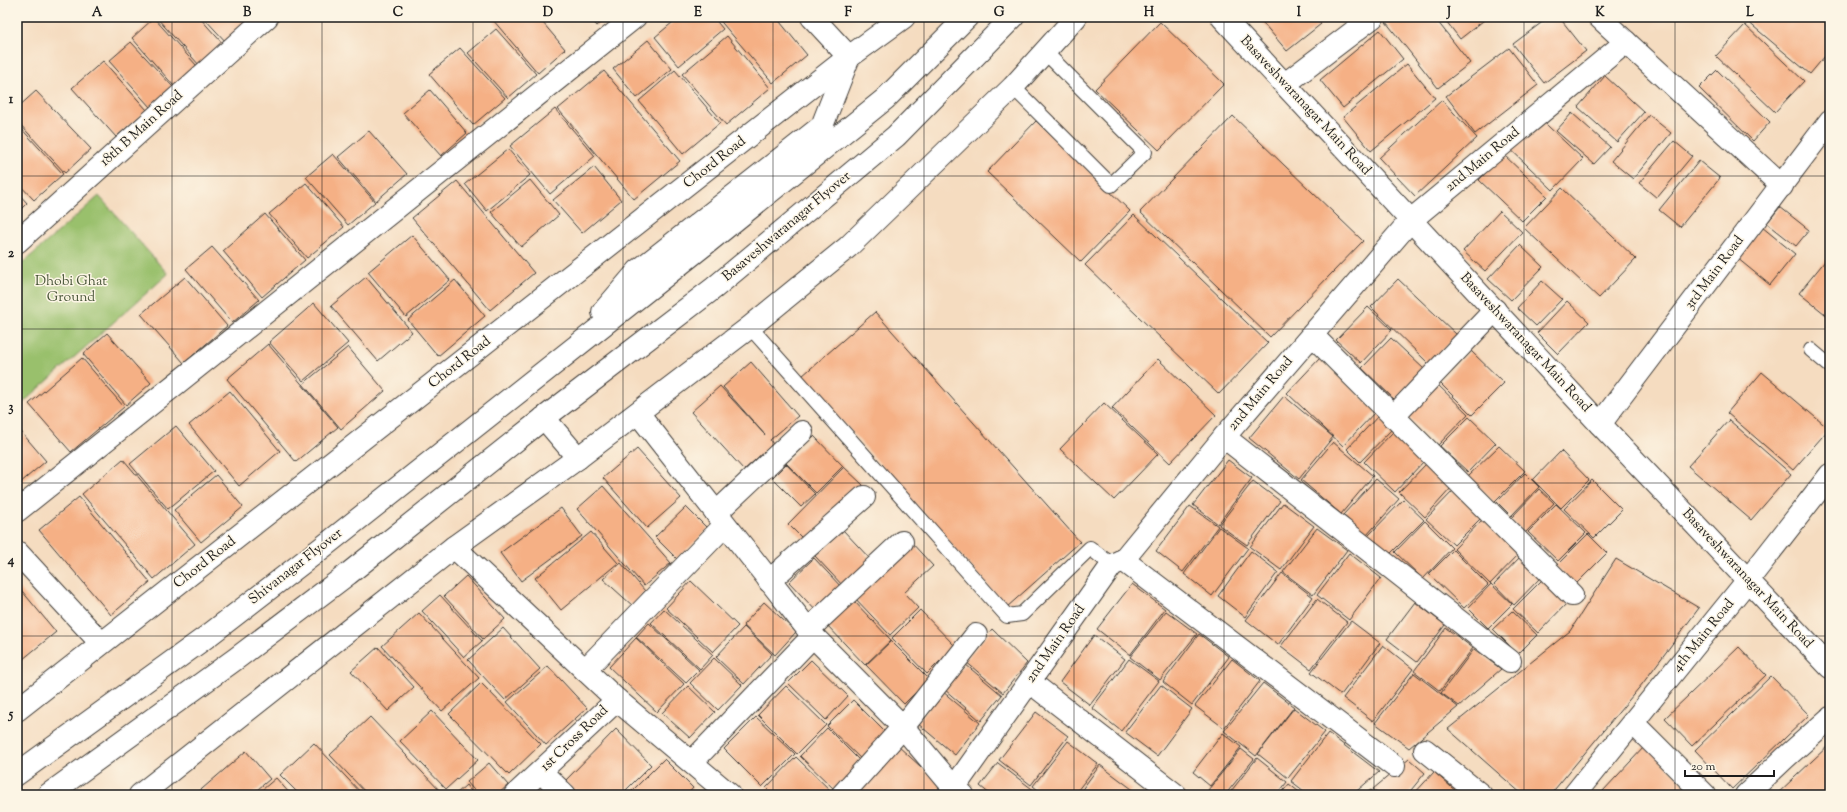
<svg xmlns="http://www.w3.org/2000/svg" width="1847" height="812" font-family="'Sorts Mill Goudy',serif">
	<rect width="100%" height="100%" fill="#fcf5e5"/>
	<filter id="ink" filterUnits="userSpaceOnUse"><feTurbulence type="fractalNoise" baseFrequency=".025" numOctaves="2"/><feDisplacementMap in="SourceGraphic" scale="8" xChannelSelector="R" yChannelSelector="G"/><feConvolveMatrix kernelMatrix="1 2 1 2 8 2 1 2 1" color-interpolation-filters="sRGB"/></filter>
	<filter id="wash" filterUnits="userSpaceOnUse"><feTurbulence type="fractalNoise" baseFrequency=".012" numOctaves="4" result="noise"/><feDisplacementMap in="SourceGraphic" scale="16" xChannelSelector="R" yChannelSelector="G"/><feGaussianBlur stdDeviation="0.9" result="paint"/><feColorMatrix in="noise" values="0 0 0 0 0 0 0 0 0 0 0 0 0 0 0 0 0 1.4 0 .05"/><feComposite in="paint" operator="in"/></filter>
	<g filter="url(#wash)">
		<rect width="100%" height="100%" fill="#f5dcc0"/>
		<path fill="#99c06c" stroke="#5a6e44" d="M99 196 168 274 17 408V268Z"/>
		<g id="blocks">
			<g fill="#f5b085">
				<path d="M156 17H199L224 45 200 66Z"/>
				<path d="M203 17H241L248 24 227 43Z"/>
				<path d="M496 17H538L565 49 538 73 493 20Z"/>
				<path d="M589 17H607L597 26Z"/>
				<path d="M679 17H713L723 29 679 66 655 37Z"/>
				<path d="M717 17H776L807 55 773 83Z"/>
				<path d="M1258 17H1315L1321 24 1287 51Z"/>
				<path d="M1392 17H1434L1470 63 1438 88 1386 22Z"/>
				<path d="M1443 17H1488L1460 39Z"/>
				<path d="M1549 17H1559L1586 51 1544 83 1513 44Z"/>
				<path d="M1750 17H1830V50L1810 74 1747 21Z"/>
				<path d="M154 18 197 66 174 86 132 38Z"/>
				<path d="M1160 22 1224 84 1159 150 1095 89Z"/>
				<path d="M1745 25 1804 81 1775 112 1716 56Z"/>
				<path d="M496 29 536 74 508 98 468 53Z"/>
				<path d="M1380 30 1403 59 1343 108 1320 80Z"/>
				<path d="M727 36 770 88 726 125 682 74Z"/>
				<path d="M648 40 672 69 637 98 613 69Z"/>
				<path d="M131 42 173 87 150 107 109 61Z"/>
				<path d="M460 48 505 98 473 125 429 74Z"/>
				<path d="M1509 48 1538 85 1475 134 1446 96Z"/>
				<path d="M103 61 147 110 116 137 72 88Z"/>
				<path d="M1407 64 1435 98 1371 151 1343 117Z"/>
				<path d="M675 70 720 123 683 154 639 101Z"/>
				<path d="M1717 70 1770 122 1753 141 1699 88Z"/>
				<path d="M604 71 680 161 634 199 558 109Z"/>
				<path d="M1605 76 1644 112 1617 142 1578 107Z"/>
				<path d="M430 90 467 133 441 156 403 113Z"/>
				<path d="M36 91 91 149 65 173 17 121V108Z"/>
				<path d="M1442 100 1477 138 1415 196 1379 158Z"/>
				<path d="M555 109 595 156 550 194 510 146Z"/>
				<path d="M1532 111 1583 159 1553 190 1503 142Z"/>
				<path d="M1572 113 1610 147 1594 164 1556 131Z"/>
				<path d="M1649 115 1671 133 1633 179 1611 161Z"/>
				<path d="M1233 116 1363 241 1270 337 1140 212Z"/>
				<path d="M1036 121 1130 211 1081 262 987 172Z"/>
				<path d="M17 124 63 174 34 200 17 182Z"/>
				<path d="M369 131 407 174 376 201 338 157Z"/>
				<path d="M1674 141 1692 156 1657 198 1639 183Z"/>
				<path d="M508 149 530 175 487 211 465 184Z"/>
				<path d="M333 154 375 202 348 225 306 177Z"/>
				<path d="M1503 154 1547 196 1522 221 1479 180Z"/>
				<path d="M1699 161 1720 178 1680 227 1659 210Z"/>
				<path d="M594 167 621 200 582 233 553 200Z"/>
				<path d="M530 180 559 215 521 247 491 212Z"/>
				<path d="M457 181 534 273 490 310 412 218Z"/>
				<path d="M306 183 344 227 307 258 269 214Z"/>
				<path d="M1562 188 1636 259 1599 298 1524 228Z"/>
				<path d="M17 192 27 203 17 213Z"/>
				<path d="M1780 207 1809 230 1796 246 1767 223Z"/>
				<path d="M1500 211 1522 232 1485 271 1463 251Z"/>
				<path d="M265 214 305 260 262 297 223 251Z"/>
				<path d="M1134 215 1268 343 1219 394 1085 265Z"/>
				<path d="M1762 227 1795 254 1770 285 1737 258Z"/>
				<path d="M412 235 450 280 406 317 368 272Z"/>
				<path d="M1520 245 1543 267 1511 300 1488 279Z"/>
				<path d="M212 247 259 300 232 323 186 269Z"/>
				<path d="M1830 255V318L1799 293Z"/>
				<path d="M185 277 227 326 184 363 141 314Z"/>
				<path d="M366 277 412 332 378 361 331 306Z"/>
				<path d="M1398 279 1457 335 1429 364 1371 307Z"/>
				<path d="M455 280 485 316 438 356 408 320Z"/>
				<path d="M1542 281 1562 299 1536 326 1517 308Z"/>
				<path d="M1567 301 1589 322 1558 354 1537 333Z"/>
				<path d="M314 303 348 343 303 381 269 342Z"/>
				<path d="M1368 307 1392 330 1361 363 1336 340Z"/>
				<path d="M875 312 1080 542 1007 607 802 376Z"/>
				<path d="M107 333 151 383 126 405 83 354Z"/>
				<path d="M1391 338 1425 370 1395 400 1362 368Z"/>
				<path d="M268 344 338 427 296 462 227 379Z"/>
				<path d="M348 347 385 391 341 429 303 384Z"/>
				<path d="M1471 351 1504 383 1472 415 1440 383Z"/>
				<path d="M82 358 124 407 71 452 29 404Z"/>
				<path d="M1320 358 1376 411 1343 446 1287 393Z"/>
				<path d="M1158 359 1216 415 1170 463 1112 408Z"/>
				<path d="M751 362 798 416 770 440 773 444 744 470 691 412 720 386 765 435 723 387Z"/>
				<path d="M1762 372 1829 429 1793 470 1727 413Z"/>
				<path d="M1436 383 1468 414 1438 445 1406 414Z"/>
				<path d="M230 391 280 451 239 486 189 425Z"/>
				<path d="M1284 396 1333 437 1299 479 1249 438Z"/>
				<path d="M1104 403 1158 454 1114 500 1060 449Z"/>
				<path d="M1380 414 1394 427 1360 462 1347 449Z"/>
				<path d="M1469 417 1496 443 1468 472 1440 446Z"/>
				<path d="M1729 420 1791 474 1751 520 1688 466Z"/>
				<path d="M176 426 214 471 168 509 130 464Z"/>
				<path d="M17 427 46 461 20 483 17 479Z"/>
				<path d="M1393 432 1424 461 1395 492 1364 462Z"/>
				<path d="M814 436 843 466 816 493 786 463Z"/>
				<path d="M1333 442 1373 476 1341 514 1301 480Z"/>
				<path d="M1499 446 1525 471 1494 502 1468 476Z"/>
				<path d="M637 449 681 498 647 528 603 478Z"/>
				<path d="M1561 451 1589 480 1561 508 1533 480Z"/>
				<path d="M123 459 195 544 154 579 82 494Z"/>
				<path d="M1228 460 1252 478 1218 524 1193 505Z"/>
				<path d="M1427 463 1452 487 1425 517 1399 492Z"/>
				<path d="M786 464 815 494 801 507 772 478Z"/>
				<path d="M844 467 863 485 806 542 788 524Z"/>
				<path d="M1525 473 1539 487 1511 516 1497 502Z"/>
				<path d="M216 475 243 507 201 542 174 510Z"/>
				<path d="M1376 479 1399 499 1366 536 1343 515Z"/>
				<path d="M1592 480 1622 510 1594 538 1564 509Z"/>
				<path d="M1253 481 1280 501 1247 545 1219 525Z"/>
				<path d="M603 486 671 563 644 586 577 509Z"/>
				<path d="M1455 489 1483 516 1454 545 1426 519Z"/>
				<path d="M1539 489 1554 503 1525 533 1510 519Z"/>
				<path d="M79 497 150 582 111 615 39 530Z"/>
				<path d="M1403 500 1424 520 1388 556 1368 536Z"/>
				<path d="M1283 503 1314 526 1281 570 1250 547Z"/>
				<path d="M1556 504 1586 533 1558 561 1528 532Z"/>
				<path d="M1190 506 1218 526 1183 572 1156 551Z"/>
				<path d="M686 507 708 529 677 559 655 537Z"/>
				<path d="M561 508 582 536 521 581 500 553Z"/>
				<path d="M1484 518 1520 553 1490 584 1454 549Z"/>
				<path d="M1425 521 1452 548 1423 579 1395 552Z"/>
				<path d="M1219 527 1248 548 1212 596 1184 574Z"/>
				<path d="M1317 528 1347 550 1313 595 1283 572Z"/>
				<path d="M843 530 872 561 844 587 815 556Z"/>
				<path d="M591 532 618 563 561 610 535 578Z"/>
				<path d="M1588 534 1607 553 1575 585 1556 566Z"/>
				<path d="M910 541 933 566 904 593 918 608 890 635 853 596Z"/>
				<path d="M1453 550 1488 585 1464 608 1429 574Z"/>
				<path d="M1251 551 1278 572 1245 617 1218 596Z"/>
				<path d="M1349 553 1381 578 1349 620 1317 595Z"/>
				<path d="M1521 556 1542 576 1514 605 1494 584Z"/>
				<path d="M814 558 843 589 818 613 789 582Z"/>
				<path d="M1616 559 1699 608 1643 683 1550 795H1523L1448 729 1570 631Z"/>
				<path d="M621 563 645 591 633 606 603 579Z"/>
				<path d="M1282 573 1313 597 1278 645 1246 620Z"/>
				<path d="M466 576 505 619 483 639 444 596Z"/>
				<path d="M1544 578 1568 602 1538 633 1513 609Z"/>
				<path d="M691 581 738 626 713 652 666 608Z"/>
				<path d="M1132 584 1165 609 1130 655 1097 629Z"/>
				<path d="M1491 584 1512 604 1488 628 1468 608Z"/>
				<path d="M17 585 56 632 17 664Z"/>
				<path d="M440 595 482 641 464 657 422 611Z"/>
				<path d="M852 599 891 640 865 665 826 624Z"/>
				<path d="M1317 599 1347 622 1311 669 1281 646Z"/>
				<path d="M764 602 796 632 775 655 743 625Z"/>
				<path d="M1415 602 1445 625 1417 662 1387 639Z"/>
				<path d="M664 609 713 655 700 669 651 623Z"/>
				<path d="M920 610 955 646 927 674 892 638Z"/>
				<path d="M1166 611 1197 634 1160 680 1130 657Z"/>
				<path d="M1512 611 1537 635 1518 654 1493 629Z"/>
				<path d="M419 613 479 678 442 711 382 646Z"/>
				<path d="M1351 621 1380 643 1341 695 1311 672Z"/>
				<path d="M649 623 699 670 686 683 636 637Z"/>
				<path d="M744 627 772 654 744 684 716 657Z"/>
				<path d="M503 628 540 669 505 700 468 660Z"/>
				<path d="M1446 628 1473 648 1440 691 1414 671Z"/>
				<path d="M992 629 1027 663 1003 693 965 661Z"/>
				<path d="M1199 634 1229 657 1192 705 1163 682Z"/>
				<path d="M1094 635 1125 659 1090 705 1060 682Z"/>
				<path d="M636 638 684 684 657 712 609 667Z"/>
				<path d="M891 641 929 679 904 704 866 665Z"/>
				<path d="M1383 645 1413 669 1373 721 1343 698Z"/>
				<path d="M378 647 414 687 388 711 351 671Z"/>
				<path d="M1739 647 1766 675 1692 746 1665 718Z"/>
				<path d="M1474 649 1501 669 1459 706 1441 693Z"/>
				<path d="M714 658 742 685 718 710 690 683Z"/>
				<path d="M1129 659 1159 681 1121 731 1092 708Z"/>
				<path d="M1232 659 1260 681 1224 728 1195 706Z"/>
				<path d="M811 660 848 696 826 720 788 683Z"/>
				<path d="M965 664 1002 695 981 721 944 689Z"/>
				<path d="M548 666 587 708 546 745 507 702Z"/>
				<path d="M1414 673 1458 707 1409 748 1375 723Z"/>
				<path d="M1771 676 1809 715 1732 789 1695 750Z"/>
				<path d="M481 683 541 744 509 775 449 714Z"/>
				<path d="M1263 683 1294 707 1256 756 1224 731Z"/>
				<path d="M1161 685 1192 709 1157 756 1125 732Z"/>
				<path d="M688 686 715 712 690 738 662 713Z"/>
				<path d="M786 686 826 725 797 754 758 715Z"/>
				<path d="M942 691 980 723 955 755 917 723Z"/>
				<path d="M853 700 890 737 865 763 827 726Z"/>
				<path d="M1294 708 1325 732 1288 778 1258 754Z"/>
				<path d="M432 711 478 760 446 789 400 741Z"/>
				<path d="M1036 712 1068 736 1031 785 999 760Z"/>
				<path d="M370 717 441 792 438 795H368L330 755Z"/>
				<path d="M756 717 795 754 762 787 724 749Z"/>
				<path d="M827 728 863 764 836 791 800 756Z"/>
				<path d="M616 729 651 765 621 795H579L565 781Z"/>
				<path d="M1223 733 1241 747 1210 786 1193 772Z"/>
				<path d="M1328 733 1379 772 1352 795H1309L1291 781Z"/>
				<path d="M1068 741 1098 764 1074 795H1044L1033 786Z"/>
				<path d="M314 743 363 795H300L280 775Z"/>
				<path d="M1830 744V795H1776Z"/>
				<path d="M898 746 942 786 934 795H853Z"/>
				<path d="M1645 746 1698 795H1607L1603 791Z"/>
				<path d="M1241 749 1254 759 1225 795H1214L1208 790Z"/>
				<path d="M246 751 270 779 251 795H195Z"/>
				<path d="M796 757 835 795H773L766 788Z"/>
				<path d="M1257 758 1287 782 1277 795H1228Z"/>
				<path d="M664 759 693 788 687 795H628Z"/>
				<path d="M1409 759 1425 773 1407 795H1380L1373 789Z"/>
				<path d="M489 763 508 785 497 795H478L467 782Z"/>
				<path d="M998 763 1040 795H991L980 786Z"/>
				<path d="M1100 765 1132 789 1127 795H1078Z"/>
				<path d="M1434 772 1458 793 1456 795H1413Z"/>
				<path d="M276 778 291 795H256Z"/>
				<path d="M1289 784 1303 795H1280Z"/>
				<path d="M466 785 474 795H455Z"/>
				<path d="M1371 790 1377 795H1364Z"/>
			</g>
		</g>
	</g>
	<g filter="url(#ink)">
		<use href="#blocks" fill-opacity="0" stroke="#3d3935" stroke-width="1"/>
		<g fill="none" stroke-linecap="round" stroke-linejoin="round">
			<defs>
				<g id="service">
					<path d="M1013 87 1111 185 1145 152 1045 52"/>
					<path d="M750 327 1007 616 1022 614 1090 548 1112 565"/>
					<path d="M1811 350 1830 366"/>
				</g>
				<g id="minor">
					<path d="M812 17 849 57"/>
					<path d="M1599 17 1782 186"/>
					<path d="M1285 84 1373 17"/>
					<path d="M17 242 267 17"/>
					<path d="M1312 335 1572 595"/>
					<path d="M638 413 813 636 903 727 954 788 963 795"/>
					<path d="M1393 417 1495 310"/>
					<path d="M1600 424 1830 121"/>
					<path d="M1224 437 1510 661"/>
					<path d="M17 511 635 17"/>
					<path d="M716 513 802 432"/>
					<path d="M454 547 617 700 730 795"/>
					<path d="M17 552 101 643"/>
					<path d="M1123 560 1394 766"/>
					<path d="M769 581 864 497"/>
					<path d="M808 630 902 542"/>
					<path d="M585 670 725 525"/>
					<path d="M1030 682 1176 795"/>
					<path d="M1634 724 1705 795"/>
					<path d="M1425 750 1481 795"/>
					<path d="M692 762 813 636"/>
					<path d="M541 772 565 795"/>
					<path d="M515 795 617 700"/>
					<path d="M842 795 903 727 976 635"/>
					<path d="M949 795 1112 565 1123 560 1224 437 1411 220 1626 42"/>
					<path d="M1574 795 1748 580 1830 475"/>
					<path d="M1746 795 1785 758 1830 718"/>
				</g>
				<g id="tertiary">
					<path d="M17 710 849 57 904 17"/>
					<path d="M140 795 454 547 578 458 750 327 848 247 1013 87 1076 17"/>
				</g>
				<path id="secondary" d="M1222 17 1600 424 1830 667"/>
				<g id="primary">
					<path d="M603 312 638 271 822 126 849 57"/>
					<path d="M544 418 578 458"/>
					<path d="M17 774 209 635 323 547 708 242 885 99 967 17"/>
					<path d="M48 795 237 658 348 574 544 418 714 288 896 136 1013 17"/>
				</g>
			</defs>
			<use href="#service" stroke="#3d3935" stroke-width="16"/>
			<use href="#minor" stroke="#3d3935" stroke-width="24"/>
			<use href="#tertiary" stroke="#3d3935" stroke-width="24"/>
			<use href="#secondary" stroke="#3d3935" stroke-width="24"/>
			<use href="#primary" stroke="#3d3935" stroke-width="24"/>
			<use href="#service" stroke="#fff" stroke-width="14"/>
			<use href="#minor" stroke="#fff" stroke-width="22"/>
			<use href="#tertiary" stroke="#fff" stroke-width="22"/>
			<use href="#secondary" stroke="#fff" stroke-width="22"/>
			<use href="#primary" stroke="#fff" stroke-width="22"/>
		</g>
	</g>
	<path fill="none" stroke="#1c1c1c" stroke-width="1" stroke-opacity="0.55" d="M172 17V795M322 17V795M473 17V795M623 17V795M773 17V795M924 17V795M1074 17V795M1224 17V795M1374 17V795M1524 17V795M1675 17V795M17 176H1830M17 329H1830M17 483H1830M17 636H1830"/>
	<g text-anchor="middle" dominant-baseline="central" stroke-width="3" stroke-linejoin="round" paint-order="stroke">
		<g font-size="14" fill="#1c1c1c" stroke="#fcf5e5">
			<text transform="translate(1305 106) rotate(47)">Basaveshwaranagar Main Road</text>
			<text transform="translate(142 129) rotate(-42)">18th B Main Road</text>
			<text transform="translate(1483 160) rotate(-40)">2nd Main Road</text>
			<text transform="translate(715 163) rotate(-38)">Chord Road</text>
			<text transform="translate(787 227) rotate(-40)">Basaveshwaranagar Flyover</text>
			<text transform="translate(1715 273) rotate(-53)">3rd Main Road</text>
			<text transform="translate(1525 343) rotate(47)">Basaveshwaranagar Main Road</text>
			<text transform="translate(460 363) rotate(-38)">Chord Road</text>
			<text transform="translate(1261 394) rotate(-50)">2nd Main Road</text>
			<text transform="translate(205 563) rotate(-38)">Chord Road</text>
			<text transform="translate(296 567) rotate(-38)">Shivanagar Flyover</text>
			<text transform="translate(1747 579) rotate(47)">Basaveshwaranagar Main Road</text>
			<text transform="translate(1704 636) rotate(-51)">4th Main Road</text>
			<text transform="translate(1056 644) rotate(-55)">2nd Main Road</text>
			<text transform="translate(575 739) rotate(-44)">1st Cross Road</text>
		</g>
		<g font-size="14" fill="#485538" stroke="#fcf5e5">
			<text x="71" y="282">Dhobi Ghat<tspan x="71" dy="16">Ground</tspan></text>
		</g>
	</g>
	<rect width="1847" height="812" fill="none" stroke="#fcf5e5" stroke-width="44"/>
	<path d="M1685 770v6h89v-6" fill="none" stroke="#1c1c1c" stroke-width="2"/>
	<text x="1691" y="770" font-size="12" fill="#1c1c1c" stroke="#fcf5e5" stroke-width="3" paint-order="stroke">20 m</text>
	<rect x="22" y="22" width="1803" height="768" fill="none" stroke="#1c1c1c" stroke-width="1.5"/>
	<g font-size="13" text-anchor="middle" font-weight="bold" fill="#1c1c1c">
		<text x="97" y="16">A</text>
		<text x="247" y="16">B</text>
		<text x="398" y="16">C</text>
		<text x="548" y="16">D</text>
		<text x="698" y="16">E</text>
		<text x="848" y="16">F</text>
		<text x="999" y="16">G</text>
		<text x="1149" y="16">H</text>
		<text x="1299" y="16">I</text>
		<text x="1449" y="16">J</text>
		<text x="1600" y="16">K</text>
		<text x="1750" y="16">L</text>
		<text x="11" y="103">1</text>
		<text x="11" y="257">2</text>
		<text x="11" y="411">3</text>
		<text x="11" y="564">4</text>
		<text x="11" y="718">5</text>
	</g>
</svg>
